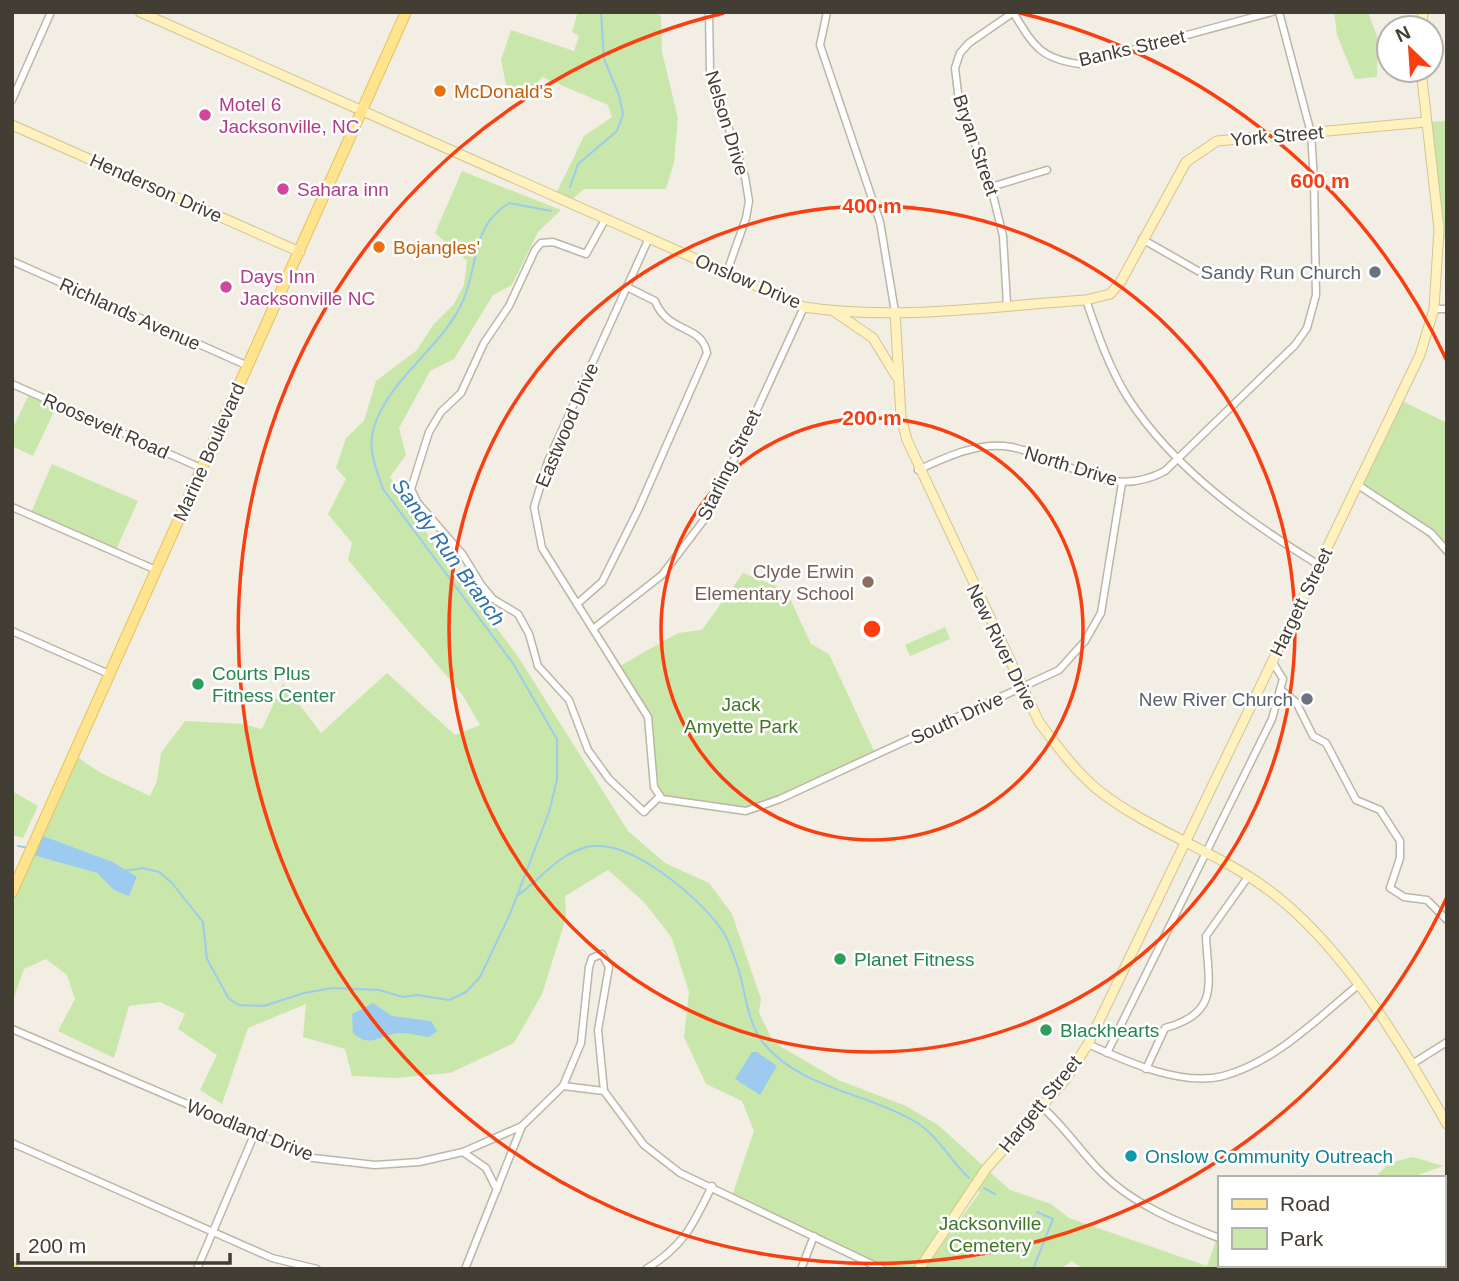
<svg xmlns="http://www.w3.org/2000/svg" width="1459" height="1281" font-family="Helvetica,sans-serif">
	<rect width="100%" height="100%" fill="#f2eee3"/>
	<g fill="#c9e7aa">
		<path d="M573 12H655L661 16 662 52 678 118 674 162 666 189H584L569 202 555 196 584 136 612 117 608 105 542 77 528 94 507 90 501 60 511 30 574 51 579 36 572 32 577 15Z"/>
		<path d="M1334 12H1368L1378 39 1377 77 1355 79 1337 35Z"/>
		<path d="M1447 121V239L1439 238 1426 122Z"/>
		<path d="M462 171 561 210 538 232 512 285 493 295 454 359 430 371 399 428 406 455 390 477 440 553 517 655 628 831 665 863 709 883 732 914 761 999 759 1012 773 1042 838 1080 906 1106 938 1125 1010 1190 1051 1204 1069 1218 1207 1266 1218 1235 1219 1265H1315L1316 1269H1083L1072 1261 1060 1269H924L980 1192 974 1186 919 1269H882L732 1196 754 1131 742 1101 706 1084 684 1037 689 992 672 938 644 902 608 870 565 896 566 918 542 994 514 1043 450 1073 395 1078 352 1076 345 1049 303 1037 306 1004 248 1028 222 1104 200 1090 217 1055 178 1029 185 1014 160 1002 129 1006 114 1058 58 1031 75 999 67 975 46 959 24 969 12 1003V892L29 854 97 873 129 896 137 878 113 862 38 834 73 754 99 772 150 796 157 781 161 753 185 721 243 724 262 729 283 683 321 733 387 673 455 735 480 725 462 694 348 560 352 543 328 514 346 479 336 468 346 438 364 421 376 381 417 350 433 325 454 304 464 285 467 261 435 233Z"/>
		<path d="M30 392 57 405 33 456 12 446V430Z"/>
		<path d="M1398 399 1447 423V551L1358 485Z"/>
		<path d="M52 464 138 501 115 552 30 515Z"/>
		<path d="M743 573 786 590 811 644 829 654 876 755 746 811 662 799 654 787 648 718 618 667 678 633 702 630Z"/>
		<path d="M945 627 950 639 910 656 905 645Z"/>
		<path d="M12 791 38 806 23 838 12 835Z"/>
		<path d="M1413 1157 1443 1166 1410 1178H1375L1389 1163Z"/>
	</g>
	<g fill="#9dcbf0">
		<path d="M38 834 113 862 137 877 129 896 114 890 97 873 29 854Z"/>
		<path d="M373 1003 392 1016 431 1021 437 1031 429 1037C420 1036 411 1033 401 1033 381 1033 372 1050 353 1033L352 1014Z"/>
		<path d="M752 1052H757L777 1066 760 1095 735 1079Z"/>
	</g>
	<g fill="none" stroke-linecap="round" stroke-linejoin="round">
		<g stroke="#9dcbf0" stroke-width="2">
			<path d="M570 187 578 164 617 131 623 114 619 95 604 59 601 12"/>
			<path d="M18 846 29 848"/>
			<path d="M124 871 143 868 159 872 172 883 203 922 207 959 229 999 239 1005 264 1006 304 993 333 988 379 990 403 997 417 995 449 1000 466 992 480 977 510 914 549 812 557 780V739L512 662 383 489C376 468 367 449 374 427 390 377 442 348 463 301 479 264 471 226 509 203L551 211"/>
			<path d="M518 895C541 879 558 854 587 847 629 837 700 898 722 930 728 938 731 949 735 959 746 986 745 1020 764 1044 802 1089 867 1093 914 1121 937 1134 950 1160 969 1178"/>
			<path d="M984 1188 995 1194"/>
			<path d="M1033 1269 1053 1219 1037 1212"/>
		</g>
		<defs>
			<g id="street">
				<path d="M709 12 710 72 745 177 749 201 746 218 727 272"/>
				<path d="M827 12 820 45 880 222 895 312"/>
				<path d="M1013 12C1033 45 1040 59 1080 64L1272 12"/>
				<path d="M12 100 51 12"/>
				<path d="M991 187 1047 170"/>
				<path d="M606 218 586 254 553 242 541 243 535 250 509 306 484 343 461 393 441 412 429 432 411 489 417 502 463 555 482 586 493 599 518 614 529 634 538 666 569 700 588 750 609 779 644 812 660 796"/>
				<path d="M649 238 548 461 534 507 542 548 648 717 654 787 662 799 746 811 780 799 1059 670 1085 641 1101 613 1122 483"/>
				<path d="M1142 239 1198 271"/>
				<path d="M12 261 248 366"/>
				<path d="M1086 300C1097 332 1109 368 1128 398 1175 470 1247 521 1319 565"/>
				<path d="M1007 304 1003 236 991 187 959 101 955 68 960 53 969 43 1014 12"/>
				<path d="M1434 309H1447"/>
				<path d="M12 384 201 468"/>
				<path d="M918 470C946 457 980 441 1011 447 1066 457 1108 502 1165 471L1295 345 1307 328 1316 295 1314 180 1311 133 1279 12"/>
				<path d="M1358 485 1431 533 1447 551"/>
				<path d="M12 507 156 570"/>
				<path d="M577 604 602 582 638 510 707 353C702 324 668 334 655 301L627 287"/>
				<path d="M593 629 662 575 710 512 804 307"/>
				<path d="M12 631 109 674"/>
				<path d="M1280 689 1296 702 1313 736 1326 743 1356 800 1380 810 1400 841V858L1390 888 1404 897 1427 900 1447 920"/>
				<path d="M12 1029 313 1158 375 1165 419 1162 463 1152 522 1126 563 1086 581 1043 589 967 592 958 602 954 609 967 598 1030 604 1091"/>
				<path d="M1088 1044C1125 1061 1182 1087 1223 1076 1275 1062 1317 1019 1357 986"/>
				<path d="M1107 1053 1272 719 1283 679 1272 661"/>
				<path d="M1412 1064 1447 1042"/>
				<path d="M1146 1069 1165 1028C1221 1013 1208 983 1206 936L1248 877"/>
				<path d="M563 1086 604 1091 644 1145 680 1173 882 1269"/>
				<path d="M1042 1107C1064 1126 1080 1151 1101 1172 1132 1204 1177 1222 1219 1238"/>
				<path d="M12 1143 272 1258 317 1269"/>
				<path d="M463 1152 486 1168 497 1190"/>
				<path d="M1315 1265 1316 1269"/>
				<path d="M197 1269 254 1135"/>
				<path d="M465 1269 522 1126"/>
				<path d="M646 1269C684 1246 693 1225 712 1186"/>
				<path d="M801 1269 814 1236"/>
			</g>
			<g id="secondary">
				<path d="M140 12 804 307C894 321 995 306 1086 300L1110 294 1120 283 1186 162 1217 141 1426 122"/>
				<path d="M1422 28 1423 12"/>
				<path d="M12 125 300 252"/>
				<path d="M835 312 873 338 896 376"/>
				<path d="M895 312 901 417 907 440 1039 722C1057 746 1075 771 1098 790 1149 830 1211 849 1263 886 1340 940 1401 1043 1447 1124"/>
				<path d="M919 1269 986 1169 1065 1080 1088 1044 1420 355 1434 309 1439 229 1421 70"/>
			</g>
			<g id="primary">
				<path d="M12 892 406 12"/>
				<path d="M12 1268 13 1269"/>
			</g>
		</defs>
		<use href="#street" stroke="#bdb6a6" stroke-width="9"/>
		<use href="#secondary" stroke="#d3c492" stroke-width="11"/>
		<use href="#primary" stroke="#e4c25f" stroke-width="12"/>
		<use href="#street" stroke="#fff" stroke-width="6"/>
		<use href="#secondary" stroke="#fff2bf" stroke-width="9"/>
		<use href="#primary" stroke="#ffe48f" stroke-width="10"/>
	</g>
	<g fill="none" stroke="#fb3e10" stroke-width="3.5">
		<circle cx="872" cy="629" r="211"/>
		<circle cx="872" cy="629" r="423"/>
		<path d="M1447 897A634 634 0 1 1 724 13M1020 13A634 634 0 0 1 1447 361"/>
	</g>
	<g fill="#e8710a" stroke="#fff" stroke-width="2.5">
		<circle cx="440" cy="91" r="7"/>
		<circle cx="379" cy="247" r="7"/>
	</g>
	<g fill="#d1479c" stroke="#fff" stroke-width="2.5">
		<circle cx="205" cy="115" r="7"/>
		<circle cx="283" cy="189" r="7"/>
		<circle cx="226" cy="287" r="7"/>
	</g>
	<g fill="#6b7280" stroke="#fff" stroke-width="2.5">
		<circle cx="1375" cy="272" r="7"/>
		<circle cx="1307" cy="699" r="7"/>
	</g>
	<circle fill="#8d6e63" stroke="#fff" stroke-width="2.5" cx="868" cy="582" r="7"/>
	<g fill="#2e9e5b" stroke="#fff" stroke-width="2.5">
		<circle cx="198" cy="684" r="7"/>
		<circle cx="840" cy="959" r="7"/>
		<circle cx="1046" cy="1030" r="7"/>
	</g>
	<circle fill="#0f9aa8" stroke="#fff" stroke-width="2.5" cx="1131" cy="1156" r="7"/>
	<g text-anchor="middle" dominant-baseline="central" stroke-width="5" stroke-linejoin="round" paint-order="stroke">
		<g font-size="19" fill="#433e33" stroke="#fff">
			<text transform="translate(1132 48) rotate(-13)">Banks Street</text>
			<text transform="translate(727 123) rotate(73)">Nelson Drive</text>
			<text transform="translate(1277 136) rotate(-5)">York Street</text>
			<text transform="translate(976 145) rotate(71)">Bryan Street</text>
			<text transform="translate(156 188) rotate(24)">Henderson Drive</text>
			<text transform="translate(748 281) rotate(23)">Onslow Drive</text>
			<text transform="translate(130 314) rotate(24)">Richlands Avenue</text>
			<text transform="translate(567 425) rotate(-67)">Eastwood Drive</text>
			<text transform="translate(106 426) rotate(24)">Roosevelt Road</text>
			<text transform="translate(209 452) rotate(-66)">Marine Boulevard</text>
			<text transform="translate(729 465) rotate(-64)">Starling Street</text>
			<text transform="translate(1071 466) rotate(17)">North Drive</text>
			<text transform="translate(1301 602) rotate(-64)">Hargett Street</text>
			<text transform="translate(1002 647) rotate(64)">New River Drive</text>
			<text transform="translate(957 718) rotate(-25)">South Drive</text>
			<text transform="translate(1040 1104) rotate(-51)">Hargett Street</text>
			<text transform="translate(250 1130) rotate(22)">Woodland Drive</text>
		</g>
		<g font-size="19" fill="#c56008" stroke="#fff" text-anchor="start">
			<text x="454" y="91">McDonald's</text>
			<text x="393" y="247">Bojangles'</text>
		</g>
		<g font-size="19" fill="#b23c85" stroke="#fff" text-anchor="start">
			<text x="219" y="104">Motel 6<tspan x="219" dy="22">Jacksonville, NC</tspan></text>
			<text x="297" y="189">Sahara inn</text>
			<text x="240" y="276">Days Inn<tspan x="240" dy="22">Jacksonville NC</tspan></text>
		</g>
		<g font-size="19" fill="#5b616d" stroke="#fff" text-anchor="end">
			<text x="1361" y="272">Sandy Run Church</text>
			<text x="1293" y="699">New River Church</text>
		</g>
		<g font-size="19" fill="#785e54" stroke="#fff" text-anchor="end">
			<text x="854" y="571">Clyde Erwin<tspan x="854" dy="22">Elementary School</tspan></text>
		</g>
		<g font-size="19" fill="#27864d" stroke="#fff" text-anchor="start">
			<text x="212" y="673">Courts Plus<tspan x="212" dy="22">Fitness Center</tspan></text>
			<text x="854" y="959">Planet Fitness</text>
			<text x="1060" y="1030">Blackhearts</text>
		</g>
		<g font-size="19" fill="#417527" stroke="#fff">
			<text x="741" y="704">Jack<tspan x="741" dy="22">Amyette Park</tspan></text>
			<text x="990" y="1223">Jacksonville<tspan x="990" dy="22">Cemetery</tspan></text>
		</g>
		<g font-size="19" fill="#0d838f" stroke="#fff" text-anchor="start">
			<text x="1145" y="1156">Onslow Community Outreach</text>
		</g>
		<g font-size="21" font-style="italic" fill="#2c72af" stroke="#fff">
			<text transform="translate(449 552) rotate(54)">Sandy Run Branch</text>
		</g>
	</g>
	<circle cx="872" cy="629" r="10" fill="#fb3e10" stroke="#fff" stroke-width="3.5"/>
	<g font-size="21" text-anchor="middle" font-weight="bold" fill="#fb3e10" stroke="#fff" stroke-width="5" stroke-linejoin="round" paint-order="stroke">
		<text x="1320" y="188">600 m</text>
		<text x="872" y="213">400 m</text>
		<text x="872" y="425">200 m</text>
	</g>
	<rect width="1459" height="1281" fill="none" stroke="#433e33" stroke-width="28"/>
	<rect x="1218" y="1176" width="228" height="91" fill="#ffffff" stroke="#b4b2ad" stroke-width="2"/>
	<rect x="1232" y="1199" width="35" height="10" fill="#ffe48f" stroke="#b4b2ad" stroke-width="2"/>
	<text x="1280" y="1211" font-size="21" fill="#433e33">Road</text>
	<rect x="1232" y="1228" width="35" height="21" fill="#c9e7aa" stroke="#b4b2ad" stroke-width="2"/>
	<text x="1280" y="1246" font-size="21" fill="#433e33">Park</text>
	<g transform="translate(1410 49) rotate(335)"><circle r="33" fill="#ffffff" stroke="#b4b2ad" stroke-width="2"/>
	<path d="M0-5L12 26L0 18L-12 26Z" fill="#fb3e10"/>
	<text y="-10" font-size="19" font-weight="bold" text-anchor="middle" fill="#433e33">N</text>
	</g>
	<path d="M18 1253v10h212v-10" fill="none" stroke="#433e33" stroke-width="3.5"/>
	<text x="28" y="1253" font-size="21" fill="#433e33" stroke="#ffffff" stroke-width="5" paint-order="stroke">200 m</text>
</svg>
